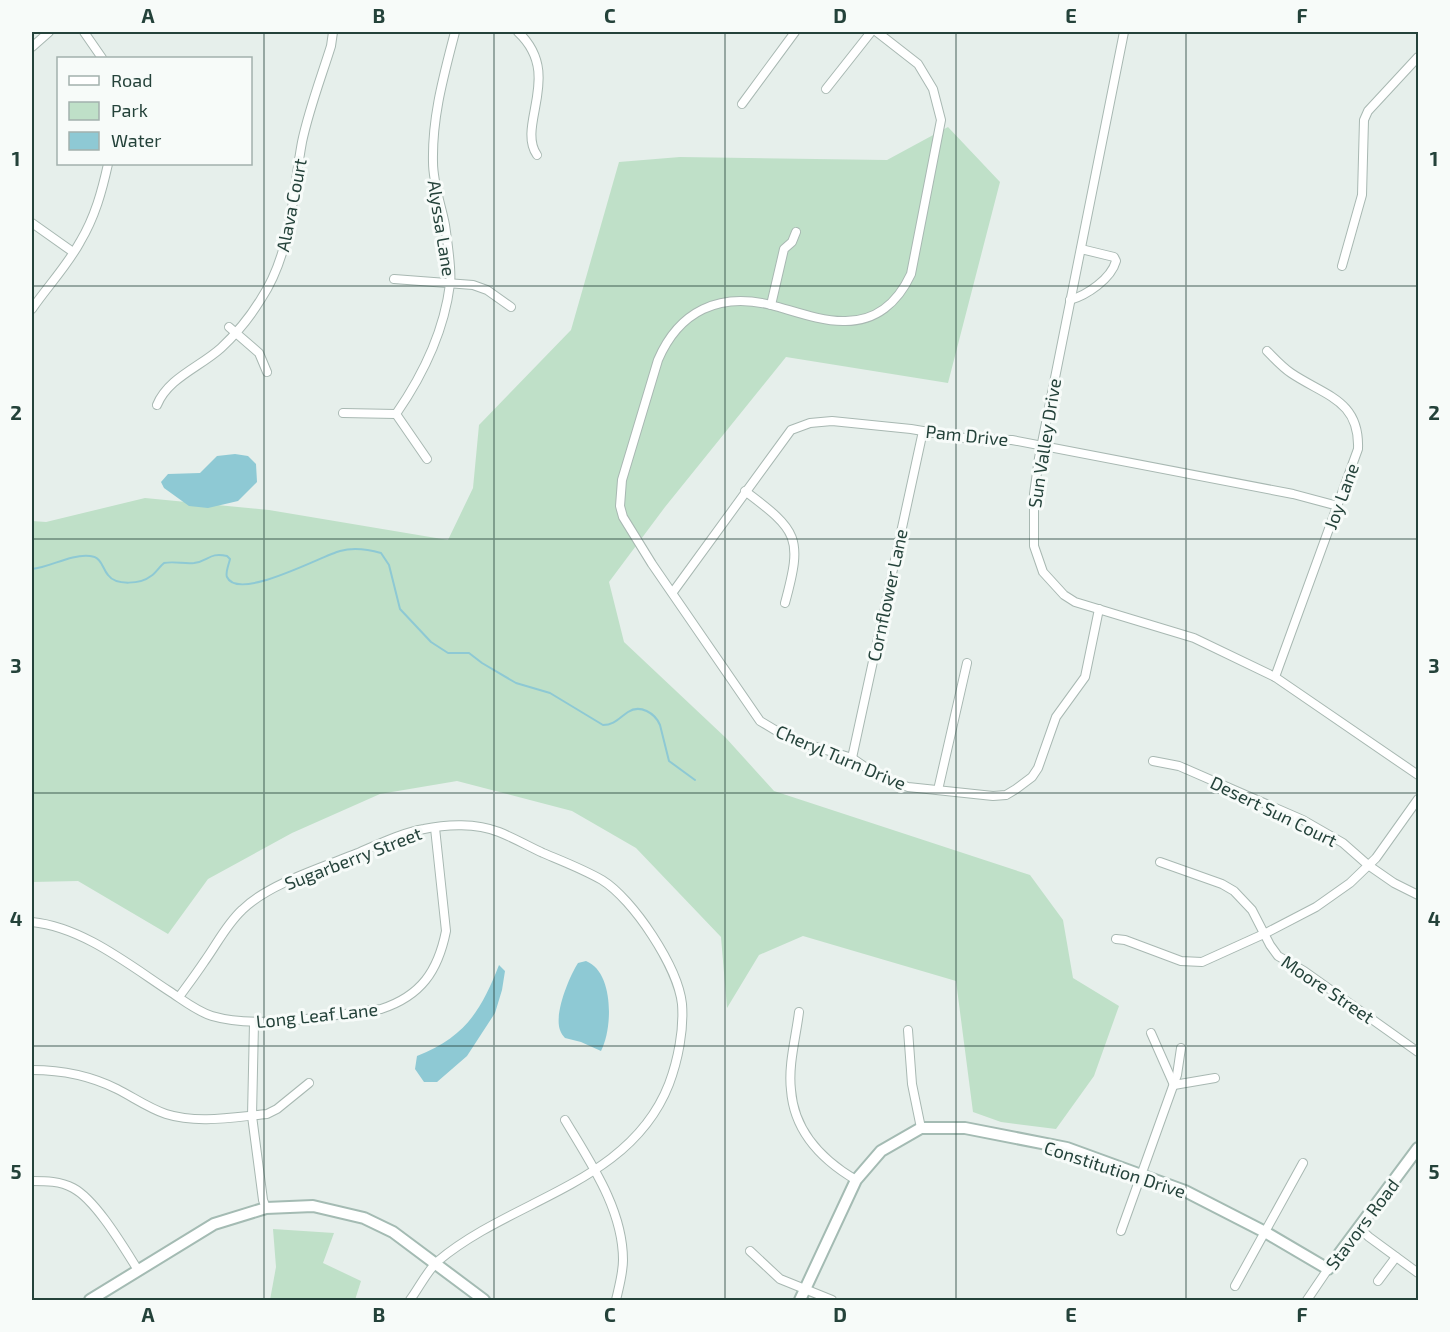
<svg xmlns="http://www.w3.org/2000/svg" width="1450" height="1332" font-family="'Exo 2',sans-serif">
	<rect width="100%" height="100%" fill="#e6efeb"/>
	<g fill="#bfe0c8">
		<path d="M948 127 1000 182 948 383 786 357 665 507 609 582 624 642 726 738 774 791 1030 875 1063 920 1073 978 1119 1006 1094 1076 1056 1129 1001 1122 973 1112 956 981 803 936 759 955 727 1008 721 937 636 848 572 811 457 781 380 794 292 833 208 879 168 934 78 881 32 882V521L46 522 145 498 269 510 448 540 473 488 479 425 571 330 619 162 680 157 887 160Z"/>
		<path d="M273 1229 334 1233 323 1263 361 1281 355 1300H270L276 1267Z"/>
	</g>
	<g fill="#8ec9d4">
		<path d="M235 454 248 456 256 464 257 482 238 501 208 508 189 506 164 488 161 482 168 474 200 473 217 456Z"/>
		<path d="M586 961C614 972 613 1028 601 1051L581 1042 565 1038C563 1036 561 1033 560 1030 554 1014 569 977 578 963Z"/>
		<path d="M499 965 505 971 502 990 495 1013 467 1056 437 1082H424L415 1069 417 1056C465 1037 481 1011 499 965Z"/>
	</g>
	<g fill="none" stroke-linecap="round" stroke-linejoin="round">
		<path stroke="#8ec9d4" stroke-width="2" d="M32 569C51 567 70 554 90 556 102 557 102 568 108 575 116 586 141 584 151 576 156 573 159 567 164 563 174 561 184 564 194 563 209 561 209 552 227 556L230 559C229 564 225 573 227 577 238 602 321 556 340 551 354 547 367 549 381 553L389 565 400 609 431 642 448 653H469L482 663 516 683 550 693 603 725C614 725 619 718 628 712 640 704 655 713 660 725L669 761 695 780"/>
		<defs>
			<g id="street">
				<path d="M84 32 102 58"/>
				<path d="M518 32C564 75 516 125 537 155"/>
				<path d="M877 32 918 64 933 89 941 120 911 274C898 302 876 322 843 321 820 321 794 311 771 305 719 292 679 311 658 360L622 480 620 506 623 517 652 564 760 721 790 739 852 758 881 778 908 787 993 796 1006 795 1016 789 1032 777 1038 768 1056 717 1085 677 1099 609"/>
				<path d="M1124 32 1039 458 1034 494V546L1043 572 1064 595 1075 602 1194 638 1275 677 1418 775"/>
				<path d="M32 47 49 32"/>
				<path d="M826 89 871 32"/>
				<path d="M742 104 795 32"/>
				<path d="M32 223 73 252"/>
				<path d="M1342 266 1362 195 1364 120 1368 111 1418 57"/>
				<path d="M394 279 473 285 487 290 511 307"/>
				<path d="M1070 300C1087 295 1111 279 1116 261L1114 257 1081 249"/>
				<path d="M771 305 784 249 792 242 796 232"/>
				<path d="M32 309C47 287 67 266 80 242 95 217 102 191 108 164"/>
				<path d="M229 327 259 353 267 372"/>
				<path d="M1267 351C1274 358 1282 367 1291 373 1325 396 1360 400 1358 449L1275 677"/>
				<path d="M157 405C168 378 200 367 221 348 236 334 250 317 261 299 292 252 292 196 302 142 309 109 321 78 331 46L333 32"/>
				<path d="M343 413 396 414"/>
				<path d="M396 414C423 375 444 332 450 284 452 271 447 239 445 225 441 204 433 184 433 162 432 116 444 75 455 32"/>
				<path d="M396 414 427 459"/>
				<path d="M745 491C798 531 803 537 785 603"/>
				<path d="M673 592 791 430 810 423 832 421 911 429 970 439 1012 440 1293 494 1338 506"/>
				<path d="M852 758 923 431"/>
				<path d="M1153 761 1179 766 1303 820 1343 843 1368 865 1394 883 1418 895"/>
				<path d="M938 790 967 663"/>
				<path d="M1160 862 1222 884 1234 891 1252 910 1270 945 1278 956 1304 971 1418 1052"/>
				<path d="M32 922C82 927 128 964 169 991 183 1000 196 1011 212 1016 260 1030 331 1015 381 1009 421 996 438 971 446 931L435 828"/>
				<path d="M1116 939 1125 940 1181 961 1202 962 1266 933 1316 907 1350 883 1376 858 1418 799"/>
				<path d="M179 997C187 986 196 974 204 962 217 944 226 925 242 910 268 884 323 867 358 853 379 844 401 833 424 829 447 824 476 823 499 832 514 838 528 846 543 853 562 861 583 869 602 880 633 899 678 967 682 1004 684 1030 678 1060 669 1084 630 1184 513 1198 438 1261 427 1271 419 1288 410 1300"/>
				<path d="M799 1012C796 1037 788 1065 791 1090 794 1131 822 1160 856 1180"/>
				<path d="M254 1023 252 1116 263 1200 266 1208"/>
				<path d="M908 1030 912 1084 921 1128"/>
				<path d="M1151 1033 1174 1085"/>
				<path d="M32 1070C60 1070 91 1076 117 1089 133 1097 148 1108 166 1114 198 1124 234 1117 267 1114L277 1109 309 1083"/>
				<path d="M1174 1085 1215 1078"/>
				<path d="M565 1120C590 1162 623 1209 623 1260 623 1273 619 1287 616 1300"/>
				<path d="M32 1181C46 1181 60 1181 73 1188 96 1200 124 1248 138 1270"/>
				<path d="M1359 1228 1369 1237 1418 1273"/>
				<path d="M1121 1231 1177 1075 1181 1048"/>
				<path d="M750 1251 780 1279 832 1300"/>
				<path d="M1378 1281 1396 1257"/>
				<path d="M1235 1286 1303 1163"/>
				<path d="M1307 1300 1328 1269"/>
			</g>
			<g id="secondary">
				<path d="M90 1300 214 1224 266 1208 313 1206 364 1218 393 1232 484 1300"/>
				<path d="M800 1300 856 1180 881 1151 921 1128H965L1067 1148 1185 1191 1265 1232 1328 1269 1418 1148"/>
			</g>
		</defs>
		<use href="#street" stroke="#a8b8b2" stroke-width="10"/>
		<use href="#secondary" stroke="#a4bbb3" stroke-width="14"/>
		<use href="#street" stroke="#fff" stroke-width="8"/>
		<use href="#secondary" stroke="#fff" stroke-width="10"/>
	</g>
	<path fill="none" stroke="#24423a" stroke-width="1.5" stroke-opacity="0.55" d="M264 32V1300M494 32V1300M725 32V1300M956 32V1300M1186 32V1300M32 286H1418M32 539H1418M32 793H1418M32 1046H1418"/>
	<g text-anchor="middle" dominant-baseline="central" stroke-width="6" stroke-linejoin="round" paint-order="stroke">
		<g font-size="18" fill="#24423a" stroke="#f7fbf9">
			<text transform="translate(291 205) rotate(-79)">Alava Court</text>
			<text transform="translate(442 228) rotate(81)">Alyssa Lane</text>
			<text transform="translate(967 435) rotate(6)">Pam Drive</text>
			<text transform="translate(1044 443) rotate(-81)">Sun Valley Drive</text>
			<text transform="translate(1341 496) rotate(-70)">Joy Lane</text>
			<text transform="translate(887 595) rotate(-78)">Cornflower Lane</text>
			<text transform="translate(841 757) rotate(23)">Cheryl Turn Drive</text>
			<text transform="translate(1274 811) rotate(26)">Desert Sun Court</text>
			<text transform="translate(353 858) rotate(-21)">Sugarberry Street</text>
			<text transform="translate(1328 989) rotate(34)">Moore Street</text>
			<text transform="translate(317 1015) rotate(-6)">Long Leaf Lane</text>
			<text transform="translate(1115 1169) rotate(18)">Constitution Drive</text>
			<text transform="translate(1362 1224) rotate(-53)">Stavors Road</text>
		</g>
	</g>
	<rect width="1450" height="1332" fill="none" stroke="#f7fbf9" stroke-width="66"/>
	<rect x="57" y="57" width="195" height="108" fill="#f7fbf9" stroke="#a3b1ad" stroke-width="1.5"/>
	<rect x="69" y="76" width="30" height="9" fill="#ffffff" stroke="#a3b1ad" stroke-width="1.5"/>
	<text x="111" y="87" font-size="18" fill="#24423a">Road</text>
	<rect x="69" y="102" width="30" height="18" fill="#bfe0c8" stroke="#a3b1ad" stroke-width="1.5"/>
	<text x="111" y="117" font-size="18" fill="#24423a">Park</text>
	<rect x="69" y="132" width="30" height="18" fill="#8ec9d4" stroke="#a3b1ad" stroke-width="1.5"/>
	<text x="111" y="147" font-size="18" fill="#24423a">Water</text>
	<rect x="33" y="33" width="1384" height="1266" fill="none" stroke="#24423a" stroke-width="2"/>
	<g font-size="20" text-anchor="middle" font-weight="bold" fill="#24423a">
		<text x="148" y="23">A</text>
		<text x="379" y="23">B</text>
		<text x="610" y="23">C</text>
		<text x="840" y="23">D</text>
		<text x="1071" y="23">E</text>
		<text x="1302" y="23">F</text>
		<text x="16" y="166">1</text>
		<text x="1434" y="166">1</text>
		<text x="16" y="420">2</text>
		<text x="1434" y="420">2</text>
		<text x="16" y="673">3</text>
		<text x="1434" y="673">3</text>
		<text x="16" y="926">4</text>
		<text x="1434" y="926">4</text>
		<text x="16" y="1179">5</text>
		<text x="1434" y="1179">5</text>
		<text x="148" y="1322">A</text>
		<text x="379" y="1322">B</text>
		<text x="610" y="1322">C</text>
		<text x="840" y="1322">D</text>
		<text x="1071" y="1322">E</text>
		<text x="1302" y="1322">F</text>
	</g>
</svg>
